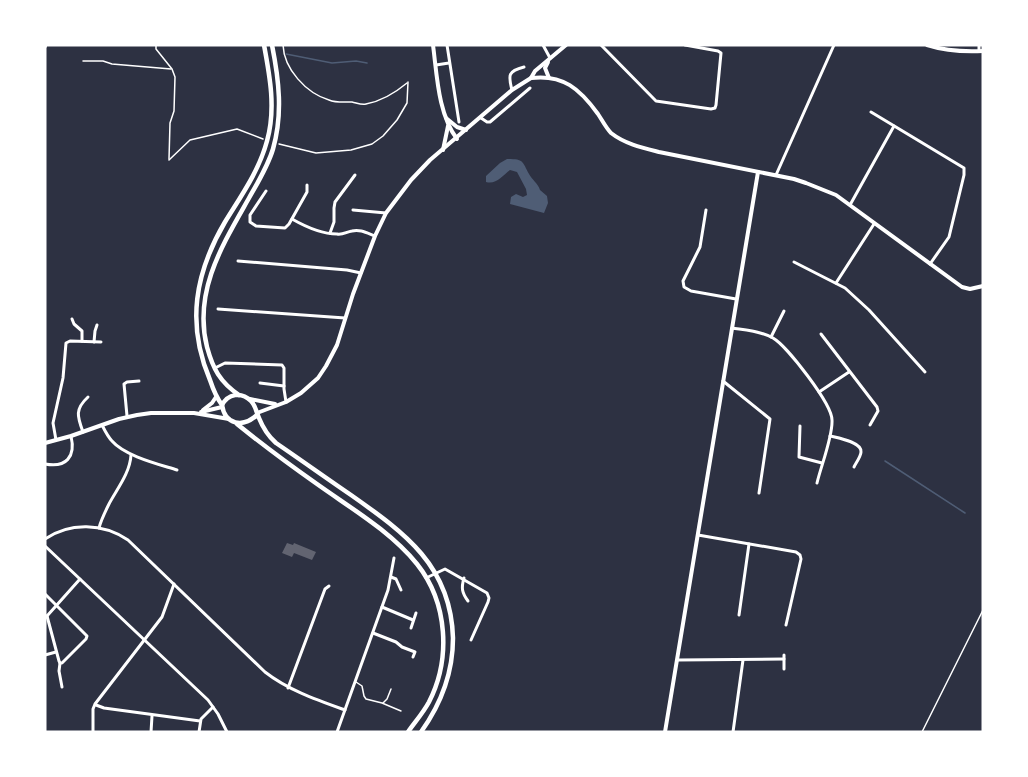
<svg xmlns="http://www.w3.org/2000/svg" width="1028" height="777" font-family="'Crimson Pro',serif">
	<rect width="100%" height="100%" fill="#2d3142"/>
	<path fill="#4f5d75" d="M507 159C524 159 522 161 529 174 532 180 538 183 540 190L547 196 548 203 544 213 510 204 511 197 516 194 523 197 527 195 526 189 517 172 510 170C502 176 496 185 486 182V176L500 163Z"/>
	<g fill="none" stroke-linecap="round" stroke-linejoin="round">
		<g stroke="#4f5d75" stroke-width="1.5">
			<path d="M286 54 332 63 356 61 367 63"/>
			<path d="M885 461 965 513"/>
		</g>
	</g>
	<path fill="#626471" d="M287 543 293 545 294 543 316 552 312 560 294 553 292 557 282 553Z"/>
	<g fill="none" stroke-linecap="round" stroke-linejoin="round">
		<g stroke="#fff" stroke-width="1.5">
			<path d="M156 45V49L172 69 175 77 174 111 170 123 169 159"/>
			<path d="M283 45C284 69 306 93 329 100 336 103 344 102 352 102 357 103 361 105 366 104 382 101 395 93 407 83"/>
			<path d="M83 61H103L112 64 171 69"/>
			<path d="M279 144 316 153 351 150 372 144 383 136 397 120 407 103 408 82"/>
			<path d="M169 160 190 140 237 129 263 139"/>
		</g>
		<g stroke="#fff" stroke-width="1.5">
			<path d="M356 682 362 686 364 696 366 699 382 703 401 711"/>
			<path d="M383 703 387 699 391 689"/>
			<path d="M922 732 983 610"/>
		</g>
		<g stroke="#fff" stroke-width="3">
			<path d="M447 45 459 122"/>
			<path d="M543 45 550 58"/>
			<path d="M601 45 656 101 711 109 715 108 716 105 721 53 718 51 685 45"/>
			<path d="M979 45V51"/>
			<path d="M45 47 46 45"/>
			<path d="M436 65 449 63"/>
			<path d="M512 90C508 75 508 71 524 67"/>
			<path d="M871 112 964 168V175L949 237 930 264"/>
			<path d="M481 118 487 122H490L530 88"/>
			<path d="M776 175 834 45"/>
			<path d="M266 191 250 215V222L256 226 285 228 289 224 307 192V185"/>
			<path d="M850 205 894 126"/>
			<path d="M353 210 386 213"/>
			<path d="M706 210 700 247 683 281 684 287 691 291 736 299"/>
			<path d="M292 219C306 227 321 234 337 234 343 235 346 232 352 231 360 229 367 233 375 236"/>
			<path d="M330 233 334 222V208L335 202 355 175"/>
			<path d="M238 261 347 270 361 273"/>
			<path d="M794 262 845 288 869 310 925 372"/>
			<path d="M836 283 874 224"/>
			<path d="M218 309 345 318"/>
			<path d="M72 319 74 324 82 331V341"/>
			<path d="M732 328C745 330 761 331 773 338 787 346 832 404 832 420 833 436 821 466 817 483"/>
			<path d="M821 334 877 407 878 411 870 425"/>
			<path d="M771 337 784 311"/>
			<path d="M94 342 95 331 97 325"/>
			<path d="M215 368 225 363 282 365 284 368V389L286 402"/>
			<path d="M723 381 770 419 759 493"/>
			<path d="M260 383 284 386"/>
			<path d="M819 392 849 372"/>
			<path d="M127 416 124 384 127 382 139 381"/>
			<path d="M102 425C105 431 108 437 112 441 125 456 158 464 177 470"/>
			<path d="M800 426 799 457 822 463"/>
			<path d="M83 432C77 416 75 409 88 397"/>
			<path d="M830 436C838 438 862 442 861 452 861 456 856 463 854 467"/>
			<path d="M56 440 53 423 63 378 66 343 70 341 101 342"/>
			<path d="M45 464C66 468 76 457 71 436"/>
			<path d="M99 528C101 520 105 512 109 504 117 489 130 473 131 455"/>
			<path d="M698 535 796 552 800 555 801 559 786 625"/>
			<path d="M45 539C70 522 103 523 128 540L265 672C288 690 317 700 345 710"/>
			<path d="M45 546 208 700 218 714 227 732"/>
			<path d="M391 577 396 579 401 590"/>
			<path d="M426 578 445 569 487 593 489 598 488 602 471 640"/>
			<path d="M464 578C461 588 462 593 468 601"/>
			<path d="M45 594 87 636 86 639 62 663H60L59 661 47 616"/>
			<path d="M382 607 413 620"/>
			<path d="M739 615 749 544"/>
			<path d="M47 616 80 579"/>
			<path d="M411 628 416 613"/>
			<path d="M373 633 396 642 402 647 415 652 413 657"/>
			<path d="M45 655 56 652"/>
			<path d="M784 655V669"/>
			<path d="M678 660 784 659"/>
			<path d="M60 663 59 671 62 687"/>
			<path d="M288 688 325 589 329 586"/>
			<path d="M96 705 104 708 200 721"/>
			<path d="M93 732V709L95 704 162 617 174 584"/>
			<path d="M151 732 152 716"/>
			<path d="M199 732 201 719 213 707"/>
			<path d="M337 732 388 590 394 558"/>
			<path d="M733 732 743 660"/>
		</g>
		<g stroke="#fff" stroke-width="4">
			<path d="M433 45C437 75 438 114 457 139"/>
			<path d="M531 78C563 74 580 89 598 114 602 120 606 128 611 133 625 144 643 148 659 152L794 179 806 183 836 195 962 287 970 289 983 286"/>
			<path d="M446 118 457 127 466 130"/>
			<path d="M443 150 448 126"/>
			<path d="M665 732 758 172"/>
		</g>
		<g stroke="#fff" stroke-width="4">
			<path d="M927 45C946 51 964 52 983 51"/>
			<path d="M548 62 545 68 549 78"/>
			<path d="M250 399 275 404"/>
			<path d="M203 410 212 403 216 397"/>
			<path d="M201 412 222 407"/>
			<path d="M257 413 286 402 301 393 318 378 326 366 337 345 353 294 375 236 386 213 411 180 430 160 512 90 531 78 535 71 566 45"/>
			<path d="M45 443 71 436 119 419 137 415 151 413H194L229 419"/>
		</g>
		<g stroke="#fff" stroke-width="4.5">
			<path d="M239 395C220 382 213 369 207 347 193 291 223 244 249 198 258 182 268 166 273 149 283 114 279 80 272 45"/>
			<path d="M222 405C216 397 213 389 210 380 186 324 195 273 225 222 241 196 259 171 267 141 276 109 270 77 264 45"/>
			<path d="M257 415C243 428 225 425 222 405 228 394 241 391 251 401 256 406 256 412 259 418 263 428 268 436 276 443 301 460 326 478 351 495 405 533 451 566 453 638 453 672 441 704 421 732"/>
			<path d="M237 424C263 445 290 465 317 484 352 509 390 531 417 564 448 603 451 659 429 702 423 713 415 722 408 732"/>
		</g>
	</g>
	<rect width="1028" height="777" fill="none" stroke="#ffffff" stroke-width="93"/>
</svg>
